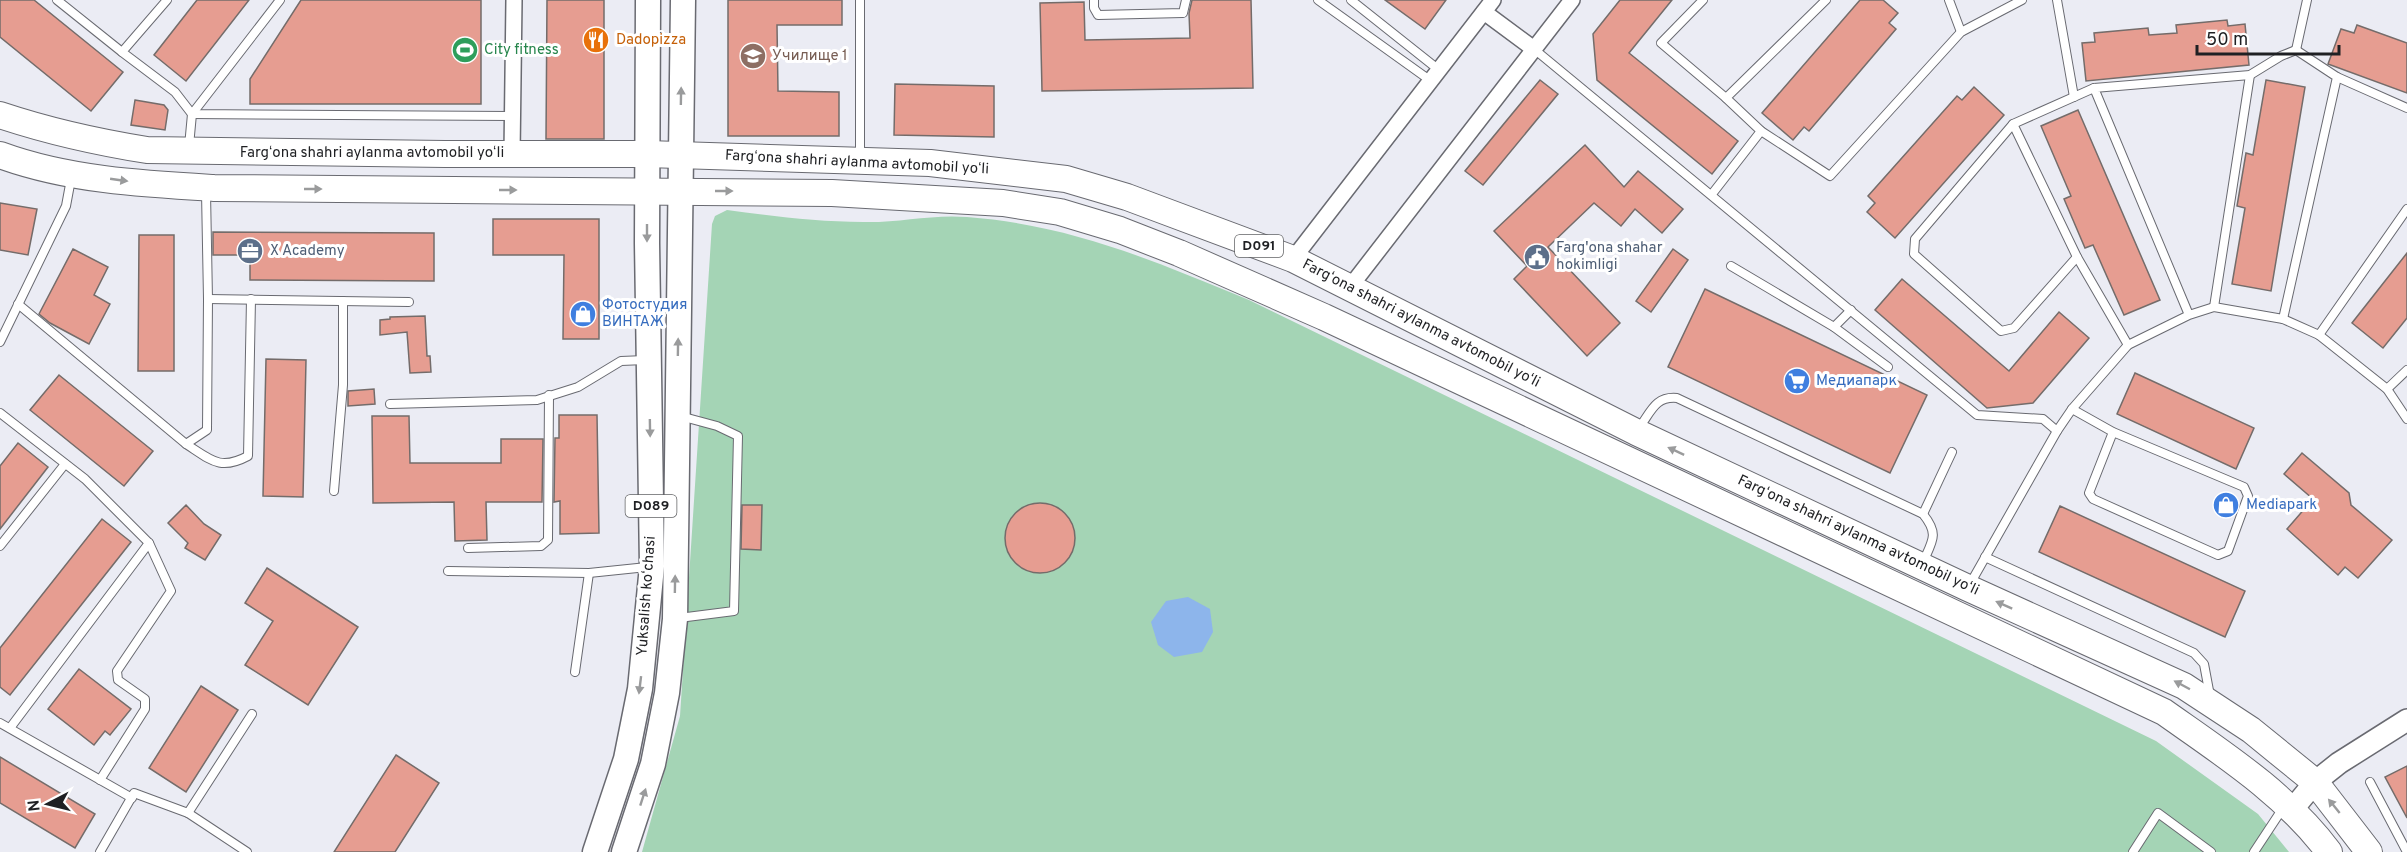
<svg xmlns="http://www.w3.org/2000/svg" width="2407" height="852" font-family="Overpass,sans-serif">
	<rect width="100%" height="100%" fill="#ebecf4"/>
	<path fill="#a4d4b5" d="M727 210C772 216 817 222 863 222 898 223 932 214 967 217 1072 225 1154 261 1249 300L2156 741 2258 814 2289 852H642L680 716 712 224 715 216Z"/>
	<path fill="#8db5eb" d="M1188 597 1210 609 1213 632 1202 652 1174 657 1158 645 1151 622 1166 601Z"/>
	<g fill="#e69d91" stroke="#746c6a" stroke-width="1.5">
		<path d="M0 0H34L123 72 91 111 0 37Z"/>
		<path d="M197 0H249L186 81 154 55Z"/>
		<path d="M301 0H481V104H250V79Z"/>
		<path d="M547 0H604V139H546Z"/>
		<path d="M728 0H842V25H777L778 91 839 92V136H728Z"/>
		<path d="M1192 0H1251L1253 88 1042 91 1040 3 1084 2 1085 40 1190 38 1189 13Z"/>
		<path d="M1385 0H1446L1425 29Z"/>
		<path d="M1620 0H1672L1629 53 1738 141 1712 174 1597 80 1593 34Z"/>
		<path d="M1860 0H1883L1898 13 1889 23 1896 29 1809 131 1804 127 1793 140 1762 113Z"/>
		<path d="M2227 20 2228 26 2245 24 2249 65 2086 81 2082 43 2095 42 2094 33 2148 28 2149 35 2177 33 2176 25Z"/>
		<path d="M2357 25 2407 43V93L2328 64 2341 29 2354 33Z"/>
		<path d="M1540 80 1558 94 1483 185 1465 171Z"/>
		<path d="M2266 80 2305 87 2271 291 2232 284 2245 208 2237 206 2246 153 2253 155Z"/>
		<path d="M895 84 994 86V137L894 135Z"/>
		<path d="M1974 87 2004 115 1895 238 1867 212 1875 203 1868 196 1957 96 1962 100Z"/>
		<path d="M135 100 164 105 168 110 165 130 131 125Z"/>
		<path d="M2078 110 2160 300 2124 315 2093 245 2085 248 2064 199 2071 196 2041 126Z"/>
		<path d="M1585 145 1624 187 1638 171 1683 209 1662 233 1635 209 1621 226 1594 203 1548 247 1620 323 1587 356 1514 279 1527 266 1494 231Z"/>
		<path d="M0 203 37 209 28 255 0 250Z"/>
		<path d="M493 219H599V339H563L564 255H493Z"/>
		<path d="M213 232 434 233V281L250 280V255H213Z"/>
		<path d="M139 235H174V371H138Z"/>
		<path d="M73 249 108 267 94 295 110 304 89 344 50 323 39 314Z"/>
		<path d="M1673 249 1688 260 1651 312 1636 301Z"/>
		<path d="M2407 253V318L2383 348 2352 323Z"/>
		<path d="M1902 279 2009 371 2059 312 2089 338 2033 403 1987 408 1875 310Z"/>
		<path d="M1705 289 1927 395 1890 473 1668 367Z"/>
		<path d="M425 316 427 356H430L431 372 410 373 407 332 380 335V320L390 319V317Z"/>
		<path d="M266 359 306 360 303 497 263 496Z"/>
		<path d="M2135 373 2254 428 2236 469 2117 414Z"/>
		<path d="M59 375 153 451 124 486 30 410Z"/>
		<path d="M374 389 375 404 348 406V391Z"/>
		<path d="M559 415H597L599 533 560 534V501L554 502 555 438H559Z"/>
		<path d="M372 416H409L410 463H501V439H543L542 502H486L487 540 455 541 454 502 373 503Z"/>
		<path d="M18 443 48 467 0 529V466Z"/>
		<path d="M2302 453 2349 493 2351 505 2392 540 2358 578 2345 567 2338 575 2287 529 2313 499 2284 474Z"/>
		<circle cx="1040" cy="538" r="35"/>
		<path d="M186 505 204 524 221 535 205 560 185 548 188 543 168 523Z"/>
		<path d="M742 505H762L761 550 741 549Z"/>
		<path d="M2060 506 2245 591 2225 637 2039 552Z"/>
		<path d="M102 519 131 542 10 695 0 687V648Z"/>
		<path d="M267 568 358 627 308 705 245 665 273 621 245 603Z"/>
		<path d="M79 669 131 709 110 735 105 731 94 745 48 709Z"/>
		<path d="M201 686 238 710 186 792 149 768Z"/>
		<path d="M396 755 439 783 395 852H334Z"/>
		<path d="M0 757 95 814 75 848 0 803Z"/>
		<path d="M2407 766V818L2385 777Z"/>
	</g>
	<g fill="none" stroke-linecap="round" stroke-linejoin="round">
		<defs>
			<g id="service">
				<path d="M57 0 122 52"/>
				<path d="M167 0 122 52 175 92 192 114 513 116"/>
				<path d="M860 0V157"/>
				<path d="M1094 0V8L1098 15 1183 13 1186 0"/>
				<path d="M1318 0 1431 81"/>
				<path d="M1351 0 1439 70"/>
				<path d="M1703 0 1661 43 1726 98"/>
				<path d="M1949 0 1961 32"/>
				<path d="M2057 0 2074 97"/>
				<path d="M1534 49 1977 415 2043 419 2057 431"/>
				<path d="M2296 50 2307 0"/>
				<path d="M2337 77 2407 108"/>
				<path d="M1761 131 1830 176 1961 32 2022 0"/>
				<path d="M189 146 192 114 280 0"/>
				<path d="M1712 194 1761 131 1726 98 1826 0"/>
				<path d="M2077 257 2014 328 2001 331 1914 254 1915 239 2013 124 2094 88"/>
				<path d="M1731 266 1834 327 1888 367"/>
				<path d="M208 299 409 302"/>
				<path d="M18 304 186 444 207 430 208 299 206 192"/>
				<path d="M2214 307 2250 75"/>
				<path d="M2283 319 2319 335 2407 209"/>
				<path d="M1834 327 1851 310"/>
				<path d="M2319 335 2387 389 2407 419"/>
				<path d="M0 342 66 206 71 179"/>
				<path d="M2128 345 2189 315 2094 88 2250 75 2281 56 2296 50 2337 77 2283 319 2214 307 2189 315"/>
				<path d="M2387 389 2407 370"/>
				<path d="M390 404 537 400 578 387 621 361 645 360"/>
				<path d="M2072 409 2113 432 2244 487 2248 496 2228 551 2218 555 2093 499 2089 493 2113 432"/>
				<path d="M0 413 85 479 149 543 10 728"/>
				<path d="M1639 428C1651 412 1655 396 1677 398L1923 514C1939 534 1933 540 1923 562"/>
				<path d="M186 444C211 460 220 471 248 456L251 299"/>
				<path d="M334 491 343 385V301"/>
				<path d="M1923 514 1952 452"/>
				<path d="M0 546 65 464"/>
				<path d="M468 548 541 546 548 540 549 395"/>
				<path d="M1985 557 2194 653 2204 664 2210 696"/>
				<path d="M448 571 589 573 647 567"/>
				<path d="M1970 584 2057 431 2072 409 2128 345 2077 257 2013 124"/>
				<path d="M679 618 734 611 738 436 717 426 680 416"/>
				<path d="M575 672 589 573"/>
				<path d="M0 723 132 798"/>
				<path d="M100 780 145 709V699L118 680 117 671 171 591 149 543"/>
				<path d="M2370 782 2407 852"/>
				<path d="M188 813 247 852"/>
				<path d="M100 852 134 793 188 813 252 714"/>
				<path d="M2133 852 2158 813 2211 852"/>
				<path d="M2254 852 2283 808"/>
			</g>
			<g id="minor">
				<path d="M1484 12 1534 49"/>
				<path d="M512 154 514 0"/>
				<path d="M1293 259 1493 0"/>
				<path d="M1350 287 1572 0"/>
			</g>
			<path id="secondary" d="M2292 810 2315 782 2339 763 2407 720"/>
			<g id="primary">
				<path d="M595 852 626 759 640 689 652 566 647 243 648 0"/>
				<path d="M624 852 653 764 667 693 675 619 683 0"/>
			</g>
			<g id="trunk">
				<path d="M0 115C48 131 97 142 147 150L445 154H647L930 163 1066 179 1127 197 1293 259 1636 432 1968 588 2184 686 2251 730 2315 782 2369 852"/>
				<path d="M0 155C68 180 143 184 214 188L832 193 1003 203 1060 212 1120 230 1179 253 1324 317 2164 712C2222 753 2286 794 2329 852"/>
			</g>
		</defs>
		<use href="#service" stroke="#696a71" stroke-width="10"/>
		<use href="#minor" stroke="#696a71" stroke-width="18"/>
		<use href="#secondary" stroke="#696a71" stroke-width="24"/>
		<use href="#primary" stroke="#696a71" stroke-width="27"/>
		<use href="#trunk" stroke="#696a71" stroke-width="28"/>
		<use href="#service" stroke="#fff" stroke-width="8"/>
		<use href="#minor" stroke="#fff" stroke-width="15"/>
		<use href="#secondary" stroke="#fff" stroke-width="21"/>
		<use href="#primary" stroke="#fff" stroke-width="24"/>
		<use href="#trunk" stroke="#fff" stroke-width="26"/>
	</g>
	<defs><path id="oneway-solid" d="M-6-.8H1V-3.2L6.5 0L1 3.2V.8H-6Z" transform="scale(1.5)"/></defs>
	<g fill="#9a9b9c">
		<use href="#oneway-solid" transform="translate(681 96) rotate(-89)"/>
		<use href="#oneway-solid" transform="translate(119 180) rotate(8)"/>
		<use href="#oneway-solid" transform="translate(313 189)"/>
		<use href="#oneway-solid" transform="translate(508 190)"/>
		<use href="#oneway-solid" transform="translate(724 191)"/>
		<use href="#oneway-solid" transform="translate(647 233) rotate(90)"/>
		<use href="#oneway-solid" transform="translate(678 347) rotate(-89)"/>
		<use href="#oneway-solid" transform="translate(650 428) rotate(89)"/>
		<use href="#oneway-solid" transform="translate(1676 451) rotate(-155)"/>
		<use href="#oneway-solid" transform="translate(675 584) rotate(-89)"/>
		<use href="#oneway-solid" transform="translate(2004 605) rotate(-156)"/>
		<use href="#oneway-solid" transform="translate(640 685) rotate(97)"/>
		<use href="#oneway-solid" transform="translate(2182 685) rotate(-152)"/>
		<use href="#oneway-solid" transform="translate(643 797) rotate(-72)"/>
		<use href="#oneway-solid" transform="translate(2334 806) rotate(-129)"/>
	</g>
	<defs>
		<symbol id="restaurant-disc" viewBox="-11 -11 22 22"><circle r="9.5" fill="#e8710a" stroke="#fff"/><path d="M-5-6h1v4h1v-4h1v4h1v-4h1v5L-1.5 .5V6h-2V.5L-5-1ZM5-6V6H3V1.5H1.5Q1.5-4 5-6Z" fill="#fff"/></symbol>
		<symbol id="stadium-disc" viewBox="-11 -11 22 22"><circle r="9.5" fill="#2e9e5b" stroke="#fff"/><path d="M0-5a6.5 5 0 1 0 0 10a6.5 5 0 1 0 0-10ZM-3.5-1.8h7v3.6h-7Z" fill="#fff"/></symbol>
		<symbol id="school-disc" viewBox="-11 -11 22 22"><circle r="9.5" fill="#8d6e63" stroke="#fff"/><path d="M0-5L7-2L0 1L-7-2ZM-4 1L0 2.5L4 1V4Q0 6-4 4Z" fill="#fff"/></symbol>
		<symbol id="office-disc" viewBox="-11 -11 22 22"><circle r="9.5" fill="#5c6f8a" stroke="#fff"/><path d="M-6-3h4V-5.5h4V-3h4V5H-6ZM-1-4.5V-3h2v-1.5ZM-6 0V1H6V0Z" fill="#fff"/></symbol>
		<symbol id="civic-disc" viewBox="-11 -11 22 22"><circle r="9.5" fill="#5c6f8a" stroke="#fff"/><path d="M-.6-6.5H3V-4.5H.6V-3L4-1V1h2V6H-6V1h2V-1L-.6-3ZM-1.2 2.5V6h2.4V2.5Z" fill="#fff"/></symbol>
		<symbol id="shop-disc" viewBox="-11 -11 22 22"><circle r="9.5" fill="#3f7fe0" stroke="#fff"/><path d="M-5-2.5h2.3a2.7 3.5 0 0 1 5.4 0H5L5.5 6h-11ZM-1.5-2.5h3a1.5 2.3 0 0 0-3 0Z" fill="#fff"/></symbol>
		<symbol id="supermarket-disc" viewBox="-11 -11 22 22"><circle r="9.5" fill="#3f7fe0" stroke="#fff"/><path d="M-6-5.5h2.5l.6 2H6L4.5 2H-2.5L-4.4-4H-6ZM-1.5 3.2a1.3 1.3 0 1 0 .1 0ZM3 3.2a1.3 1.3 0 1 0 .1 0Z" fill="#fff"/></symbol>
	</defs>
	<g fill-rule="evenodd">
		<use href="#restaurant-disc" x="581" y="25" width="30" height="30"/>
		<use href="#stadium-disc" x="450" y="35" width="30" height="30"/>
		<use href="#school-disc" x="738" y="41" width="30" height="30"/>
		<use href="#office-disc" x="235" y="236" width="30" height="30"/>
		<use href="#civic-disc" x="1522" y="242" width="30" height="30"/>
		<use href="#shop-disc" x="568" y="299" width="30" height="30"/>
		<use href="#supermarket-disc" x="1782" y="366" width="30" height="30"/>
		<use href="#shop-disc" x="2211" y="490" width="30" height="30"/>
	</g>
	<g text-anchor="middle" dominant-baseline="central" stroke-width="6" stroke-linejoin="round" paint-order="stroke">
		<g fill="#fff" stroke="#626365" stroke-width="1.5">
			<rect x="1235" y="235" width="48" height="22" rx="4.5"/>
			<rect x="625.5" y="495" width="51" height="22" rx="4.5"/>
		</g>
		<g font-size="14" font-weight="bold" fill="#1f2023">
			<text x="1259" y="246">D091</text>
			<text x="651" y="506">D089</text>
		</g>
		<g font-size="15" fill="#c56008" stroke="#fff" text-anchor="start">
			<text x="616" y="40">Dadopizza</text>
		</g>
		<g font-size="15" fill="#27864d" stroke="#fff" text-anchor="start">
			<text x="484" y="50">City fitness</text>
		</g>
		<g font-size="15" fill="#785e54" stroke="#fff" text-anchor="start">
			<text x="772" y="56">Училище 1</text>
		</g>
		<g font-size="15" fill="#1f2023" stroke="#fff">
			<text x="372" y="153">Fargʻona shahri aylanma avtomobil yoʻli</text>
			<text transform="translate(857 163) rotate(3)">Fargʻona shahri aylanma avtomobil yoʻli</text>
			<text transform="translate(1421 324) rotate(27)">Fargʻona shahri aylanma avtomobil yoʻli</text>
			<text transform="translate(1858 536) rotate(25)">Fargʻona shahri aylanma avtomobil yoʻli</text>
			<text transform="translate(647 596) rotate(-86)">Yuksalish koʻchasi</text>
		</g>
		<g font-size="15" fill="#4e5e75" stroke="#fff" text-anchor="start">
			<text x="1556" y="248">Farg'ona shahar<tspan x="1556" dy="17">hokimligi</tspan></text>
			<text x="270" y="251">X Academy</text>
		</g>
		<g font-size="15" fill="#366cbe" stroke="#fff" text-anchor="start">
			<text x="602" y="305">Фотостудия<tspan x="602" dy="17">ВИНТАЖ</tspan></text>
			<text x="1816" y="381">Медиапарк</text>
			<text x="2246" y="505">Mediapark</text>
		</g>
	</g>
	<g transform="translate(48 804) rotate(263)" stroke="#ffffff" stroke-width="4.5" paint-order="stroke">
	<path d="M0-4.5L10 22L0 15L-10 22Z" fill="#1f2023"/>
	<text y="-9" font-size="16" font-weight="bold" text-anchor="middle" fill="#1f2023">N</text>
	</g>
	<path d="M2197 45v9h142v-9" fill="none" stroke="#1f2023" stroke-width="3"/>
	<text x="2206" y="45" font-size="18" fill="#1f2023" stroke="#ffffff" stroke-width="4.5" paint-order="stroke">50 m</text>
</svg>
